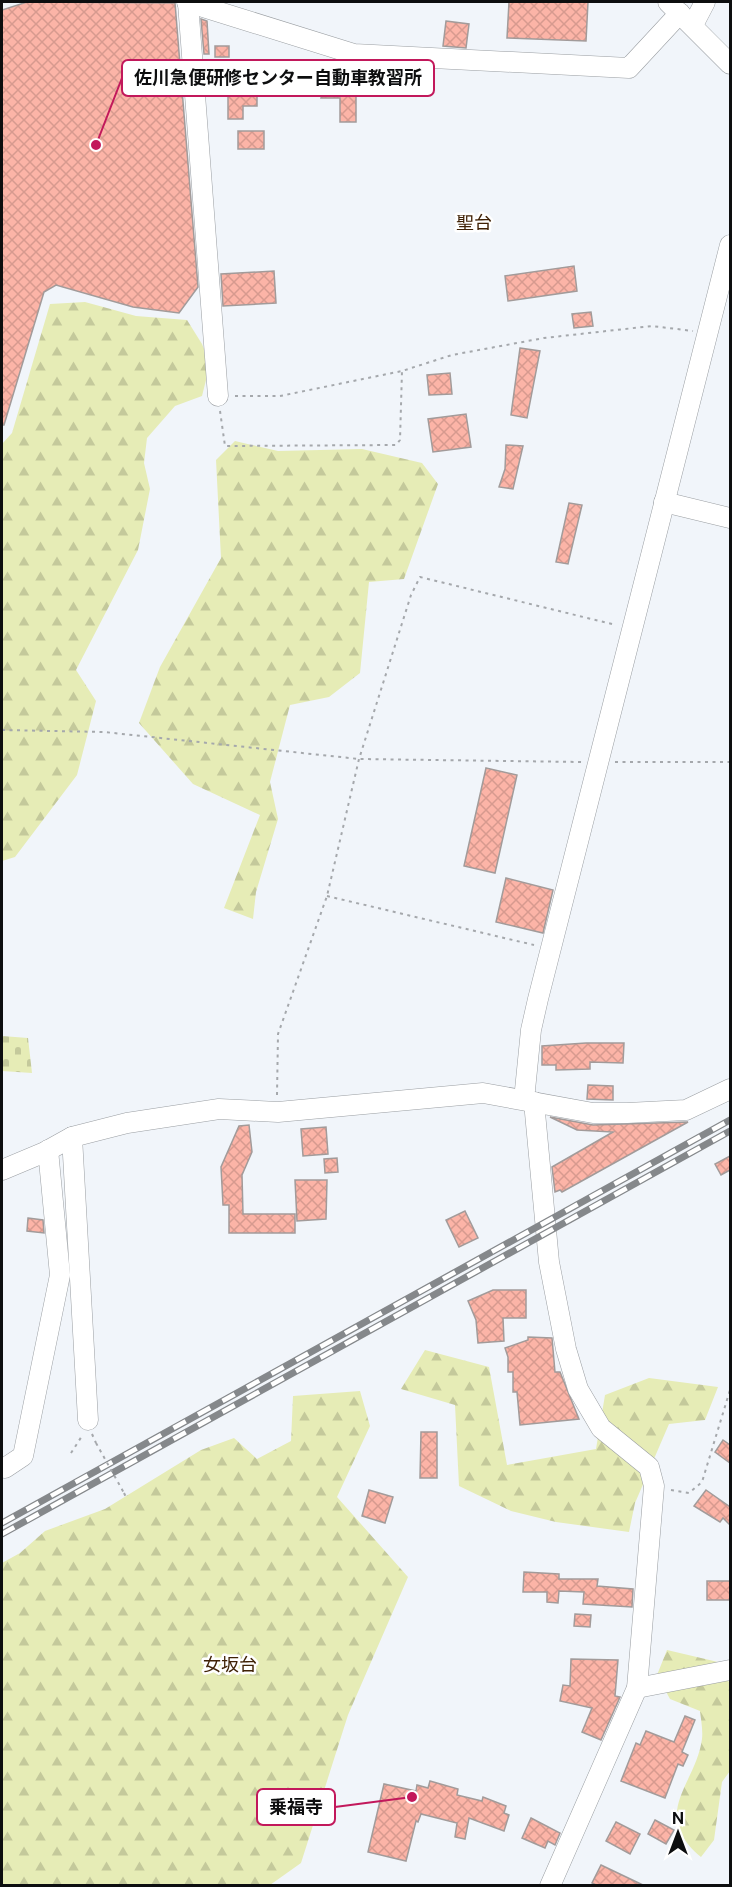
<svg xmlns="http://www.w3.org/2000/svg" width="732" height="1887" font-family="'Public Sans','Noto Sans JP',sans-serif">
	<defs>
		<pattern id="forest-firs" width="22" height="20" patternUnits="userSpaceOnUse" patternTransform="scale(1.5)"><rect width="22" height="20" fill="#e6ecb6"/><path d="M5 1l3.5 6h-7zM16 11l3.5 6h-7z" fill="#c4c99b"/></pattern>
		<pattern id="cemetery-stones" width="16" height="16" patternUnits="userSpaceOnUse" patternTransform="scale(1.5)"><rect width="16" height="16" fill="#e6ecb6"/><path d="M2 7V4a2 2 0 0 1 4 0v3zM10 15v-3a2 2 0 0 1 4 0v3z" fill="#c4c99b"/></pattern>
		<pattern id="building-cross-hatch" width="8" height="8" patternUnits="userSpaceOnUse" patternTransform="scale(1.5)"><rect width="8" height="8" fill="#fcb4a7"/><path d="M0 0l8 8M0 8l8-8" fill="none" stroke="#d79a8f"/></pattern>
	</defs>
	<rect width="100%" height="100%" fill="#f1f5fa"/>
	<g fill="url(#forest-firs)">
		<path d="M85 302 136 316 187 320 202 344 210 364 202 396 175 406 147 438 144 463 150 489 138 550 76 670 96 701 77 775 15 857 2 861V444L12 433 50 304Z"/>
		<path d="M235 441 278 451 362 449 422 463 438 484 404 579 369 582 360 673 329 697 290 705 270 782 278 819 256 892 253 919 224 908 260 815 193 784 139 723 160 667 221 558 216 460Z"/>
		<path d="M425 1350 489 1367 507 1465 596 1449 605 1395 649 1378 718 1387 705 1420 669 1424 635 1503 629 1532 556 1522 511 1511 459 1486 455 1405 401 1389Z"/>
		<path d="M360 1391 370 1426 337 1497 408 1577 348 1715 301 1863 270 1885H2V1563L20 1553 45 1531 105 1509 201 1450 234 1438 257 1459 291 1441 293 1396Z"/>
		<path d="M667 1650 718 1662 730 1684V1771L722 1782 714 1840 701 1857C649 1813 696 1785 702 1739 703 1730 701 1720 700 1711L670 1699 657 1675Z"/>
	</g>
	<path fill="url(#cemetery-stones)" d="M2 1036 28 1038 32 1073 2 1071Z"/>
	<g fill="url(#building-cross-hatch)" stroke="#a29b9a" stroke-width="1.5">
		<path d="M27 2 175 3 198 287 179 313 133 307 56 285 44 292 4 425H2V10Z"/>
		<path d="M509 2H588L586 41 507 38Z"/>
		<path d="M201 19 207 21 209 54H204Z"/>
		<path d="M446 21 469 24 466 48 443 46Z"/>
		<rect x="215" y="46" width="14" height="11"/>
		<path d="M291 73 341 74 340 95H356V122H340V98H321L322 94 291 93Z"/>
		<path d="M228 90H257V106H243V119H228Z"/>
		<rect x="238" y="131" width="26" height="18"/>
		<path d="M574 266 577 291 508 301 505 276Z"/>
		<path d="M274 271 276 303 223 306 221 274Z"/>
		<path d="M591 312 593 326 574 328 572 314Z"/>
		<path d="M520 348 540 351 527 418 511 415Z"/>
		<path d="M450 373 452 394 429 395 427 375Z"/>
		<path d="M466 414 471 447 433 452 428 419Z"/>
		<path d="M506 445 523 446 513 489 499 487 505 469Z"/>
		<path d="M569 503 582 505 568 564 556 562Z"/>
		<path d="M486 768 517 775 495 873 464 866Z"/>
		<path d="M506 878 553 890 543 933 496 922Z"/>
		<path d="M586 1043H624L623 1063 590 1062V1069L556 1070V1065H542V1046Z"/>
		<path d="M588 1085 613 1086V1100L587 1099Z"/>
		<path d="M550 1117 593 1125 688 1122 562 1192 560 1190 555 1192 552 1167 613 1132 577 1130Z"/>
		<path d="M249 1125 252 1152 242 1175 243 1214H295V1233H229V1205H223L221 1167 239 1126Z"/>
		<path d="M326 1127 328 1154 303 1156 301 1129Z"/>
		<path d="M730 1156V1170L721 1175 715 1164Z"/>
		<path d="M337 1158 338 1172 325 1173 324 1159Z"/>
		<path d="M295 1180H327L326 1219 297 1221Z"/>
		<path d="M465 1211 478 1238 459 1247 446 1220Z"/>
		<path d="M28 1218 43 1220 44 1233 27 1231Z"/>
		<path d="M493 1290H526V1318H503L504 1341 478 1343 476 1320 468 1301Z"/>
		<path d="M528 1337 552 1338 555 1372H560L579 1419 520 1425 517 1392H513V1372H508V1357L505 1348 528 1340Z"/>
		<path d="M421 1432H437V1478H420Z"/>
		<path d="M723 1440 730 1445V1463L715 1452Z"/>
		<path d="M369 1490 393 1497 385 1523 362 1516Z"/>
		<path d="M706 1490 730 1507V1525L723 1518 720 1522 694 1506Z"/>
		<path d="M524 1572 559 1574V1579H598L597 1586 633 1589 632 1607 583 1604 584 1592 559 1591 558 1603 547 1602V1592H523Z"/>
		<rect x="707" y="1581" width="23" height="19"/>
		<path d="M575 1614 591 1615 590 1627 574 1626Z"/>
		<path d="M571 1659 618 1660 615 1696 620 1697 601 1740 582 1732 592 1708 560 1701 563 1685 570 1686Z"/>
		<path d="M685 1716 695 1720 682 1752 688 1755 683 1766 678 1764 665 1798 621 1781 636 1743 640 1745 646 1731 674 1742Z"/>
		<path d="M430 1781 458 1789 457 1795 482 1801 483 1797 506 1806 504 1813 509 1815 504 1831 469 1818 465 1839 455 1837 457 1823 421 1814 418 1822 416 1821 406 1861 368 1852 384 1784 416 1791 417 1785 428 1788Z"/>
		<path d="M531 1818 560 1833 555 1845 548 1841 545 1848 522 1838Z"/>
		<path d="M655 1820 674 1830 666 1844 648 1834Z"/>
		<path d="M616 1822 640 1834 630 1854 606 1841Z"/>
		<path d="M601 1865 645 1886H598L592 1883Z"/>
	</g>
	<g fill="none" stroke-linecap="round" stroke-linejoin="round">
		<defs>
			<g id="minor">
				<path d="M187 2 354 54 629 68 680 13"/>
				<path d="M668 2 730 64"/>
				<path d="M188 3 218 396"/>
				<path d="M693 25 705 2"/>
				<path d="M664 502 730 518"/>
				<path d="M524 1100 531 1030 538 999 730 245"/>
				<path d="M534 1102 549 1262 566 1349 578 1389 601 1428 649 1467 654 1486 637 1688 550 1886"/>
				<path d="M72 1137 88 1420"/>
				<path d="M2 1170 45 1152 72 1137 127 1123 219 1109 278 1112 483 1093 593 1113H627L686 1110 730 1089"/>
				<path d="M5 1468 23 1456 60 1275 48 1150"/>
				<path d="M637 1688 730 1670"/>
			</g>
		</defs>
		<use href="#minor" stroke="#9a9ea2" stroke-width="21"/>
		<g stroke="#a5a8ac" stroke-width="2" stroke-dasharray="3 4.5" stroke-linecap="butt">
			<path d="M235 396H280L402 371 452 355 544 338 652 326 693 331"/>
			<path d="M220 411 225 446 396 445 400 440 402 371"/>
			<path d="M2 730 104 732 359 759 582 762"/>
			<path d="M615 762H730"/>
			<path d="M327 896 534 945"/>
			<path d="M277 1095 278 1034 327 896 359 759 411 595 420 577 616 625"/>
			<path d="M92 1434 96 1443"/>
			<path d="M71 1453 82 1436"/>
			<path d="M671 1490 689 1493 702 1482 730 1390"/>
			<path d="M124 1493 126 1497"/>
		</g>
		<use href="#minor" stroke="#fff" stroke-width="20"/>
		<defs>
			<g id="rail">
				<path d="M2 1523 730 1120"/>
				<path d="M2 1534 730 1131"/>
			</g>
		</defs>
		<use href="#rail" stroke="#85888b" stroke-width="7"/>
		<use href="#rail" stroke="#fff" stroke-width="4.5" stroke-dasharray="14" stroke-linecap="butt"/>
		<path stroke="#a5a8ac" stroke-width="2" stroke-dasharray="3 4.5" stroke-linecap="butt" d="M96 1443 124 1493"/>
	</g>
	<g text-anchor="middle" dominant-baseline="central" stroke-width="5" stroke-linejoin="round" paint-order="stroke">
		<g font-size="18" fill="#3f2105" stroke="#fff">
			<text x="474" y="222">聖台</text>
			<text x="230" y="1664">女坂台</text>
		</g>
	</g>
	<path fill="none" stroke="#c2185b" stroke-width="2" d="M96 145L122 78M412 1797L335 1807"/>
	<g fill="#c2185b" stroke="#fff" stroke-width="2">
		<circle cx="96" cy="145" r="6"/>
		<circle cx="412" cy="1797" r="6"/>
	</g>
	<g fill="#fff" stroke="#c2185b" stroke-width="2">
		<rect x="122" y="60" width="312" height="36" rx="6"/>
		<rect x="257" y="1789" width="78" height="36" rx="6"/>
	</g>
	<g font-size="18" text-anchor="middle" font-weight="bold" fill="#0d0e0f">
		<text x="278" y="84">佐川急便研修センター自動車教習所</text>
		<text x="296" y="1813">乗福寺</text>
	</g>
	<rect width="732" height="1887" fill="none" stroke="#0d0e0f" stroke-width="6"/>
	<g transform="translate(678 1833)" stroke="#ffffff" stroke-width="4.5" paint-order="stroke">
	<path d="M0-4.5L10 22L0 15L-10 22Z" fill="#0d0e0f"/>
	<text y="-9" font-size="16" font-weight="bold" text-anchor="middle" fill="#0d0e0f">N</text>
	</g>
</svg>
